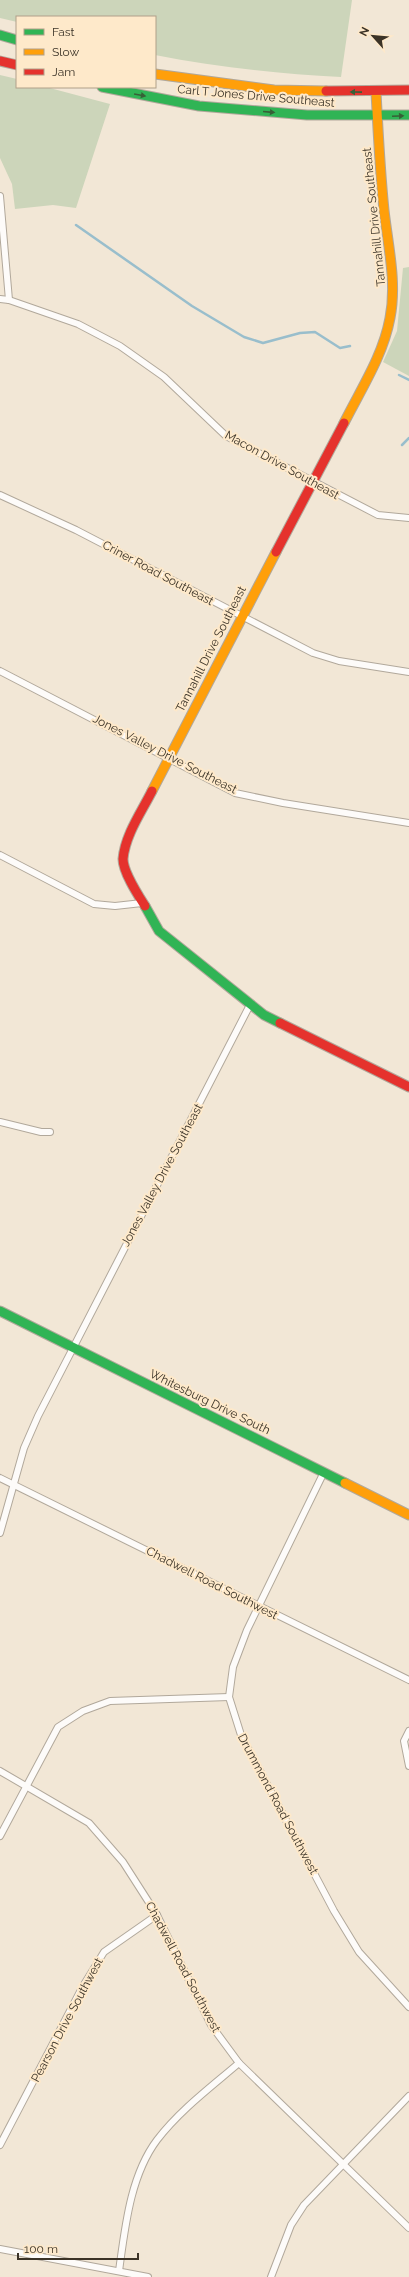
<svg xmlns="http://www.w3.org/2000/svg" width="409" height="2277" font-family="Raleway,sans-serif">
	<rect width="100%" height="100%" fill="#f2e7d6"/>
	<g fill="#ccd5ba">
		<path d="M0 0H352L341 77C278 74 217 67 155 55V17H17V22L0 18Z"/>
		<path d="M0 75 17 79V87H46L110 104 76 208 53 205 15 209 12 184 0 158Z"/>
		<path d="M409 267V376L383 362 397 331 403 268Z"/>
	</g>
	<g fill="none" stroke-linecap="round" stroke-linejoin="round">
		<g stroke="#99becc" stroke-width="2.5">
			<path d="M76 225 192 306 244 337 263 343 300 333 315 332 340 348 350 346"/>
			<path d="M399 375 409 380"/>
			<path d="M402 445 409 438"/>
		</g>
		<defs>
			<g id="street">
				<path d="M0 196 9 300"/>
				<path d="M0 299 9 300 78 324 120 346 164 377 226 436 378 515 409 518"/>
				<path d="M0 495 76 530 313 653 339 661 409 672"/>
				<path d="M0 671 235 793 283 803 409 823"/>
				<path d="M0 855 94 904 115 906 142 903"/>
				<path d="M0 1122 41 1132H50"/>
				<path d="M324 1472 247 1630 233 1667 229 1697 241 1735 334 1911 359 1952 409 2007"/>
				<path d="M0 1478 409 1680"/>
				<path d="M0 1533 24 1448 38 1416 251 1003"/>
				<path d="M409 1731 404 1741 409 1766"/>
				<path d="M0 1771 89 1823 123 1862 157 1915 211 2025 239 2063 409 2228"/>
				<path d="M0 1836 58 1727 83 1711 110 1701 229 1697"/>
				<path d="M0 2145 83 1986 104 1952 157 1915"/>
				<path d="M0 2249 148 2277"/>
				<path d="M119 2271C125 2228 130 2176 157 2140 180 2110 211 2087 239 2063"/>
				<path d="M271 2277 291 2225 304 2205 409 2096"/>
			</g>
			<g id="fast">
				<path d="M0 35 17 40"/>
				<path d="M102 87 199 106 307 115H409"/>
				<path d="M145 906 159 931 264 1015 280 1023"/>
				<path d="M0 1311 345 1483"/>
			</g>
			<g id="slow">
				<path d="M155 74 274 90 326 91"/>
				<path d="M344 423C361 389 383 356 390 318 397 282 388 246 384 210 380 171 378 131 376 92"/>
				<path d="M152 791 276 552"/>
				<path d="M345 1483 409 1515"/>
			</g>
			<g id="jam">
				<path d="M0 61 17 65"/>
				<path d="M326 91 409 90"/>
				<path d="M276 552 344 423"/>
				<path d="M145 906C138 895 123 872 123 859 125 835 142 811 152 791"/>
				<path d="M280 1023 409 1087"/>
			</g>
		</defs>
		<use href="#street" stroke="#b1a89b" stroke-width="8"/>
		<use href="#fast" stroke="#b1a89b" stroke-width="11"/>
		<use href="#slow" stroke="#b1a89b" stroke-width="11"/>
		<use href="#jam" stroke="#b1a89b" stroke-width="11"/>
		<use href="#street" stroke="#fdfbf9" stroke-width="6"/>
		<use href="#fast" stroke="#30b455" stroke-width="9"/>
		<use href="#slow" stroke="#ff9f0a" stroke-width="9"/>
		<use href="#jam" stroke="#e5322d" stroke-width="9"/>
	</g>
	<defs><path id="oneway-solid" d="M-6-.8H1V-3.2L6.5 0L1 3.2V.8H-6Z"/></defs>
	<g fill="#376037">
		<use href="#oneway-solid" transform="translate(356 92) rotate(-179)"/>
		<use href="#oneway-solid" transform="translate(140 95) rotate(10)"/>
		<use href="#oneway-solid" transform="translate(269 112) rotate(5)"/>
		<use href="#oneway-solid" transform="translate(398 116) rotate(-3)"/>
	</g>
	<g text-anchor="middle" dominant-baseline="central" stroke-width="4" stroke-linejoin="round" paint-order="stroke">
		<g font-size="12" fill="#3b3327" stroke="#fee9ca">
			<text transform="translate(256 96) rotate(5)">Carl T Jones Drive Southeast</text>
			<text transform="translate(374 217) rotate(-96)">Tannahill Drive Southeast</text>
			<text transform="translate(282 465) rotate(29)">Macon Drive Southeast</text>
			<text transform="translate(158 573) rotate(28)">Criner Road Southeast</text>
			<text transform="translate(211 649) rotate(-63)">Tannahill Drive Southeast</text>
			<text transform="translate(165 754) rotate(27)">Jones Valley Drive Southeast</text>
			<text transform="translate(162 1175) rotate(-62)">Jones Valley Drive Southeast</text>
			<text transform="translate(210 1402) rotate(26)">Whitesburg Drive South</text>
			<text transform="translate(212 1583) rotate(27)">Chadwell Road Southwest</text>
			<text transform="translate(278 1804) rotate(62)">Drummond Road Southwest</text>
			<text transform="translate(183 1967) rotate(62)">Chadwell Road Southwest</text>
			<text transform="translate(67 2020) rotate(-62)">Pearson Drive Southwest</text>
		</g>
	</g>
	<rect x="16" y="16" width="140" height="72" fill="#fee9ca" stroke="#b0a089"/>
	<rect x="24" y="29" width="20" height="6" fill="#30b455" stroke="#b0a089"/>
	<text x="52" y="36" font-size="12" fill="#3b3327">Fast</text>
	<rect x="24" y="49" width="20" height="6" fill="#ff9f0a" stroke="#b0a089"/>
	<text x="52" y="56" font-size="12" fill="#3b3327">Slow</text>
	<rect x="24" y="69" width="20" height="6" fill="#e5322d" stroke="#b0a089"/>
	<text x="52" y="76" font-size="12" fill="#3b3327">Jam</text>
	<g transform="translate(373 36) rotate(297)" stroke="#fee9ca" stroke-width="3" paint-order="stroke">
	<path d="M0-3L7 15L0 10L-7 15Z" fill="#3b3327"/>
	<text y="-6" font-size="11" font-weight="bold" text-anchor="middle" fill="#3b3327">N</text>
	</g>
	<path d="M18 2253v6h120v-6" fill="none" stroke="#3b3327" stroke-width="2"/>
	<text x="24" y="2253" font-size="12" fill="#3b3327" stroke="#fee9ca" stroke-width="3" paint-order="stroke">100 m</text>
</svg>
